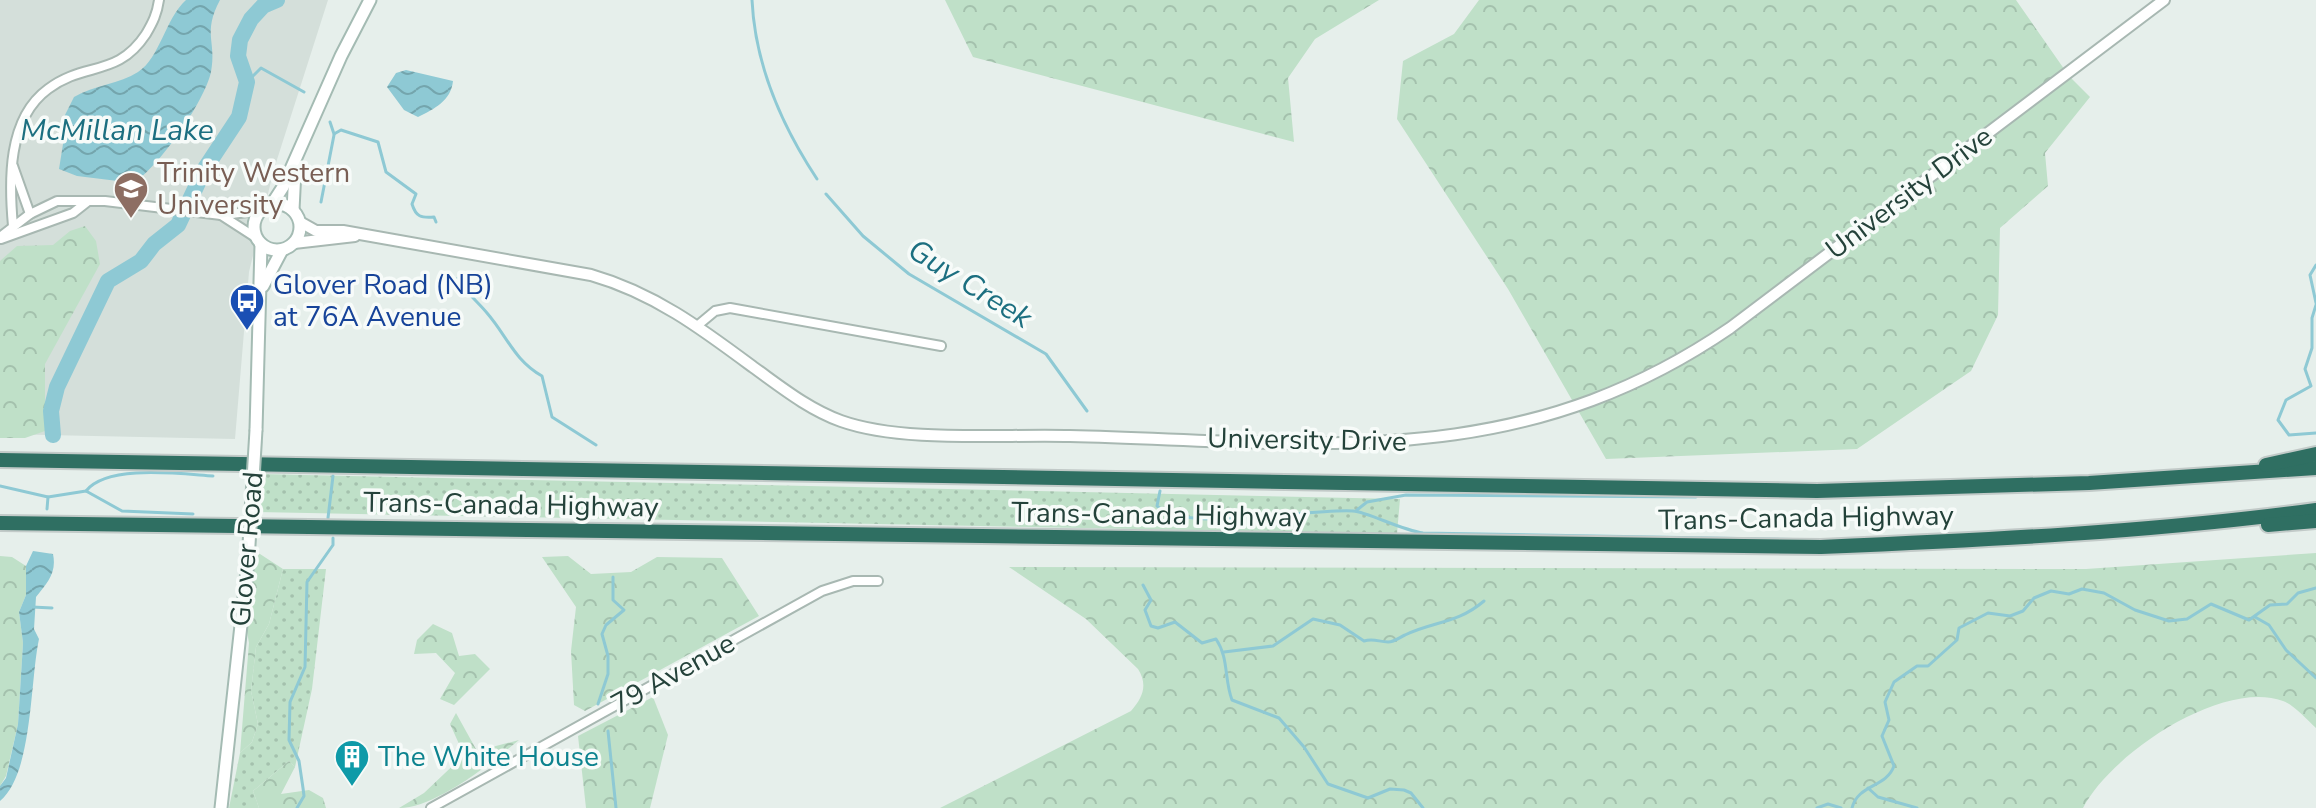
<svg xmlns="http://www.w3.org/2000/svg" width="2316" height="808" font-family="'Nunito Sans',sans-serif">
	<defs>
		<pattern id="grass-dots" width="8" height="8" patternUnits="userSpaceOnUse" patternTransform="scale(2)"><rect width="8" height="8" fill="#bfe0c8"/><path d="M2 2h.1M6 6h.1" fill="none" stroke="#a4c1ad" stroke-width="1.8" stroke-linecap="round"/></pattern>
		<pattern id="forest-crowns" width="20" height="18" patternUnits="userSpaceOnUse" patternTransform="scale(2)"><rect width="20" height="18" fill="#bfe0c8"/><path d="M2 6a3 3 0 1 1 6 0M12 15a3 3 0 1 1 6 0" fill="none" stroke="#a4c1ad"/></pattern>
		<pattern id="water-waves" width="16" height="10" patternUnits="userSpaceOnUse" patternTransform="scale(2)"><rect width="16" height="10" fill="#8ec9d4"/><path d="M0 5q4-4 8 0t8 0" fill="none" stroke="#74a5ad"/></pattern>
	</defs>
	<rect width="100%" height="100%" fill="#e6efeb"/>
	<path fill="#d4dfda" d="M0 0H328L274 169 249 272 235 439 0 434Z"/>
	<g fill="url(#grass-dots)">
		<path d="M260 474 1400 499 1397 534 257 512Z"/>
		<path d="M283 569H326L312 689 295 767 289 761 253 791 259 808H229L240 753 252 742 258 724 251 691 256 647 269 624Z"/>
	</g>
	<g fill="url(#forest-crowns)">
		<path d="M945 0H1379L1315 39 1288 78 1294 142 973 57Z"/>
		<path d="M1479 0H2016L2069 76 2090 97 2045 153 2048 186 2000 228 1998 315 1971 371 1857 449 1606 459 1508 289 1397 119 1403 61 1454 34Z"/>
		<path d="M85 226 96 241 100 264 45 364V431L25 438H0V261L17 246 53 245 70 231Z"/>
		<path d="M248 552 260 554 283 569 269 624 256 647 251 691 258 724 252 742 240 753 249 643 245 620Z"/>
		<path d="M2316 553V728C2307 720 2294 705 2283 701 2221 679 2110 755 2083 808H940L1131 711C1143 697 1148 685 1138 669L1086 619 1009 567 2086 569Z"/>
		<path d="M0 556 12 557 26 566V595L19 612 23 643 18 724 6 776 0 786Z"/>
		<path d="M568 556 591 574 631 572 657 557 722 558 759 616 585 711 574 705 571 651 576 607 542 557Z"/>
		<path d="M433 624 452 633 459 656 475 654 490 669 454 705 440 699 455 673 436 653 414 654 417 640Z"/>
		<path d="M653 697 668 735 650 808H586L578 736Z"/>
		<path d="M456 713 477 751 519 740C491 763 436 808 399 808L424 793 464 755 450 724Z"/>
		<path d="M289 761 295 767 281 794 309 790 323 798 326 808H259L253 791Z"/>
	</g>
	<g fill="url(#water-waves)">
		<path d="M186 0H220C202 34 217 41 211 72 204 103 159 166 134 183L77 176 59 169 64 138 61 123 74 97C94 85 120 84 138 72 160 58 165 19 186 0Z"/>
		<path d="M406 70 453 81C451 101 434 109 418 117L404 110 387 87 396 73Z"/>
		<path d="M33 551 53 554C57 573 47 583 36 597L34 629 39 639C30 680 33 774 0 801V786L6 778 18 724 23 643 19 612 26 595V566Z"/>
	</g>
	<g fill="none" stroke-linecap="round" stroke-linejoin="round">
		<g stroke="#8ec9d4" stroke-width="3">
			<path d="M752 0C755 64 782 126 817 179"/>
			<path d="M247 82 261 68 304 92"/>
			<path d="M330 122 334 134 341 130 378 142 386 172 416 194 412 204C416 217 421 218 434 217L436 222"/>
			<path d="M826 194 863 236 909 274 1046 354 1087 411"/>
			<path d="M321 202 334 135"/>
			<path d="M2316 265 2310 275 2316 303"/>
			<path d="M458 278C466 293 476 300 487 313 507 336 514 360 542 376L552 417 596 445"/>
			<path d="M2316 305 2312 318V348L2305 369 2311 386 2286 400 2278 420 2289 435 2316 433"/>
			<path d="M0 486 48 497 86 491C107 464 181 474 213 476"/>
			<path d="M86 491 122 511 193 514"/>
			<path d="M1160 491 1157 506C1188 534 1307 508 1353 511 1368 512 1401 530 1423 533L1825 540"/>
			<path d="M47 509 48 497"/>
			<path d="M1357 510 1367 502 1406 495 1696 497"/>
			<path d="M328 518 333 476"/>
			<path d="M1143 585 1151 600 1145 610 1151 626 1158 628 1175 622 1202 643 1216 639C1229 658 1224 679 1232 700L1279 718 1304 747 1328 784 1368 798 1390 789 1404 790 1411 793 1423 808"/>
			<path d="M32 607 52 608"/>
			<path d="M2255 617 2269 625 2286 650 2316 678"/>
			<path d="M1224 652 1273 646 1313 619 1340 625 1364 641C1374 638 1379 642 1388 642 1395 642 1400 637 1405 635 1434 621 1457 624 1484 601"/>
			<path d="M598 704 608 674V656L602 634 606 625 624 610 613 600V577"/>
			<path d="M608 731 616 808"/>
			<path d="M1868 788 1878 797 1917 808"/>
			<path d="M297 808 304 796 303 788 299 761 289 740 290 702 305 667 307 582 333 545V538"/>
			<path d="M1817 808 1828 804 1841 808"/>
			<path d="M1852 808C1858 784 1886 788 1894 766L1882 736 1889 720 1885 702 1894 682 1917 666H1928L1957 640 1959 628 1988 613 2010 616 2023 611 2034 598 2051 591 2069 594 2082 589 2104 593 2135 610 2169 621 2187 619 2211 604 2249 620 2270 605 2287 604 2298 593 2316 588"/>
		</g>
		<path stroke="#8ec9d4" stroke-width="16" d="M53 435 51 411 57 387 108 281 141 261 154 244 178 225 204 170 239 117 247 82 238 56 240 40 251 19 263 6 277 0"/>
		<defs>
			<g id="minor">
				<path d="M13 166 30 214"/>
				<path d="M221 215 255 237"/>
				<path d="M13 226C9 182 7 119 48 89 85 61 117 78 146 34 153 22 157 14 159 0"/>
				<path d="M0 237 30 214 57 201H105L221 215 259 211"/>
				<path d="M1 239 73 213 87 202"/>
				<path d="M697 326 715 311 730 308 941 346"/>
				<path d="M431 808 822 591 853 581H878"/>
			</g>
			<g id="tertiary">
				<path d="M300 222 316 231H343L591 275C654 293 702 329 753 367 781 387 808 409 841 421 903 443 1002 434 1070 436 1314 442 1515 475 1730 328L2164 0"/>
				<path d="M294 243 355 236"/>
			</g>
			<g id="secondary">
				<circle cx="277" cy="227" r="23"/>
				<path d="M272 204 283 187 341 56 370 0"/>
				<path d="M293 210 295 170"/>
				<path d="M263 286 282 250"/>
				<path d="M256 430 261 245"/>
				<path d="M221 808 248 561"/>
			</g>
			<g id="motorway">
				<path d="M0 460 1817 491 2089 483 2316 468"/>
				<path d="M2266 465 2316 454"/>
				<path d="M0 523 1821 547C1987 540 2151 532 2316 510"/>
				<path d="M2268 525 2316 521"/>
			</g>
		</defs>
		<use href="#minor" stroke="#a8b8b2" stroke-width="12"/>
		<use href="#tertiary" stroke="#a8b8b2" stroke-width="14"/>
		<use href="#secondary" stroke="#a4bbb3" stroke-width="15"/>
		<use href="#motorway" stroke="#c2cac8" stroke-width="18"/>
		<use href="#minor" stroke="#fff" stroke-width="8"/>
		<use href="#tertiary" stroke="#fff" stroke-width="10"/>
		<use href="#secondary" stroke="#fff" stroke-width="11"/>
		<use href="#motorway" stroke="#2f6f62" stroke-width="14"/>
		<defs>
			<path id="secondary-bridge" d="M248 561 256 430"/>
		</defs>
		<use href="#secondary-bridge" stroke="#a4bbb3" stroke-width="15" stroke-linecap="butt"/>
		<use href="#secondary-bridge" stroke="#fff" stroke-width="11"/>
	</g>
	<defs>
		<symbol id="university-pin" viewBox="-11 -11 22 30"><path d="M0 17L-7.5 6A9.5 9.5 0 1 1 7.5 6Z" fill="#8d6e63" stroke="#f7fbf9"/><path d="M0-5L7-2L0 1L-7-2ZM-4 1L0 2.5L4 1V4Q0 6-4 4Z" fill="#fff"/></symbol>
		<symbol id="bus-pin" viewBox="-11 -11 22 30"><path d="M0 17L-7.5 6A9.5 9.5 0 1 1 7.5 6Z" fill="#1a4fb4" stroke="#f7fbf9"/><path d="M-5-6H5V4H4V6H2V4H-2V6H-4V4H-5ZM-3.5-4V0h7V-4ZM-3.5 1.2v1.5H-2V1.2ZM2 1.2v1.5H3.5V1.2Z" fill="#fff"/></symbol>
		<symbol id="building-pin" viewBox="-11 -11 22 30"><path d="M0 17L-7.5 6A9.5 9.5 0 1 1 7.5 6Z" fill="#0f9aa8" stroke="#f7fbf9"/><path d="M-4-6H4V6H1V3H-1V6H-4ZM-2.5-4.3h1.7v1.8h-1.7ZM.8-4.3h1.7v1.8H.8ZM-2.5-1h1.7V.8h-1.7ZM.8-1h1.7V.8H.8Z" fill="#fff"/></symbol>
	</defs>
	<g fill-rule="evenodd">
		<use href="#university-pin" x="111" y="169" width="40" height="54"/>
		<use href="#bus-pin" x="227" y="281" width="40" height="54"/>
		<use href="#building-pin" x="332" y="737" width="40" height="54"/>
	</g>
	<g text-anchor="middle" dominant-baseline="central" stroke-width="7" stroke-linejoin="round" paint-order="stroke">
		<g font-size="28" fill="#785e54" stroke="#f7fbf9" text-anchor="start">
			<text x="157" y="173">Trinity Western<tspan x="157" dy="32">University</tspan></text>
		</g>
		<g font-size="28" fill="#24423a" stroke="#f7fbf9">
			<text transform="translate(1909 193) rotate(-37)">University Drive</text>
			<text transform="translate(1307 440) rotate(1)">University Drive</text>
			<text transform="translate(511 505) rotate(1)">Trans-Canada Highway</text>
			<text transform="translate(1159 515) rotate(1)">Trans-Canada Highway</text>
			<text transform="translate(1806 518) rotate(-1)">Trans-Canada Highway</text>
			<text transform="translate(247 549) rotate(-85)">Glover Road</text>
			<text transform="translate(673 674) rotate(-29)">79 Avenue</text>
		</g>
		<g font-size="28" fill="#164399" stroke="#f7fbf9" text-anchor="start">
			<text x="273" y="285">Glover Road (NB)<tspan x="273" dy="32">at 76A Avenue</tspan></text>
		</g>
		<g font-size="28" fill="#0d838f" stroke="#f7fbf9" text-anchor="start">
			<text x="378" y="757">The White House</text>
		</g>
		<g font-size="30" font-style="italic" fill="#1c6f80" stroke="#f7fbf9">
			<text x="117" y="130">McMillan Lake</text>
			<text transform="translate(970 284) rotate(32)">Guy Creek</text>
		</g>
	</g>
</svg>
